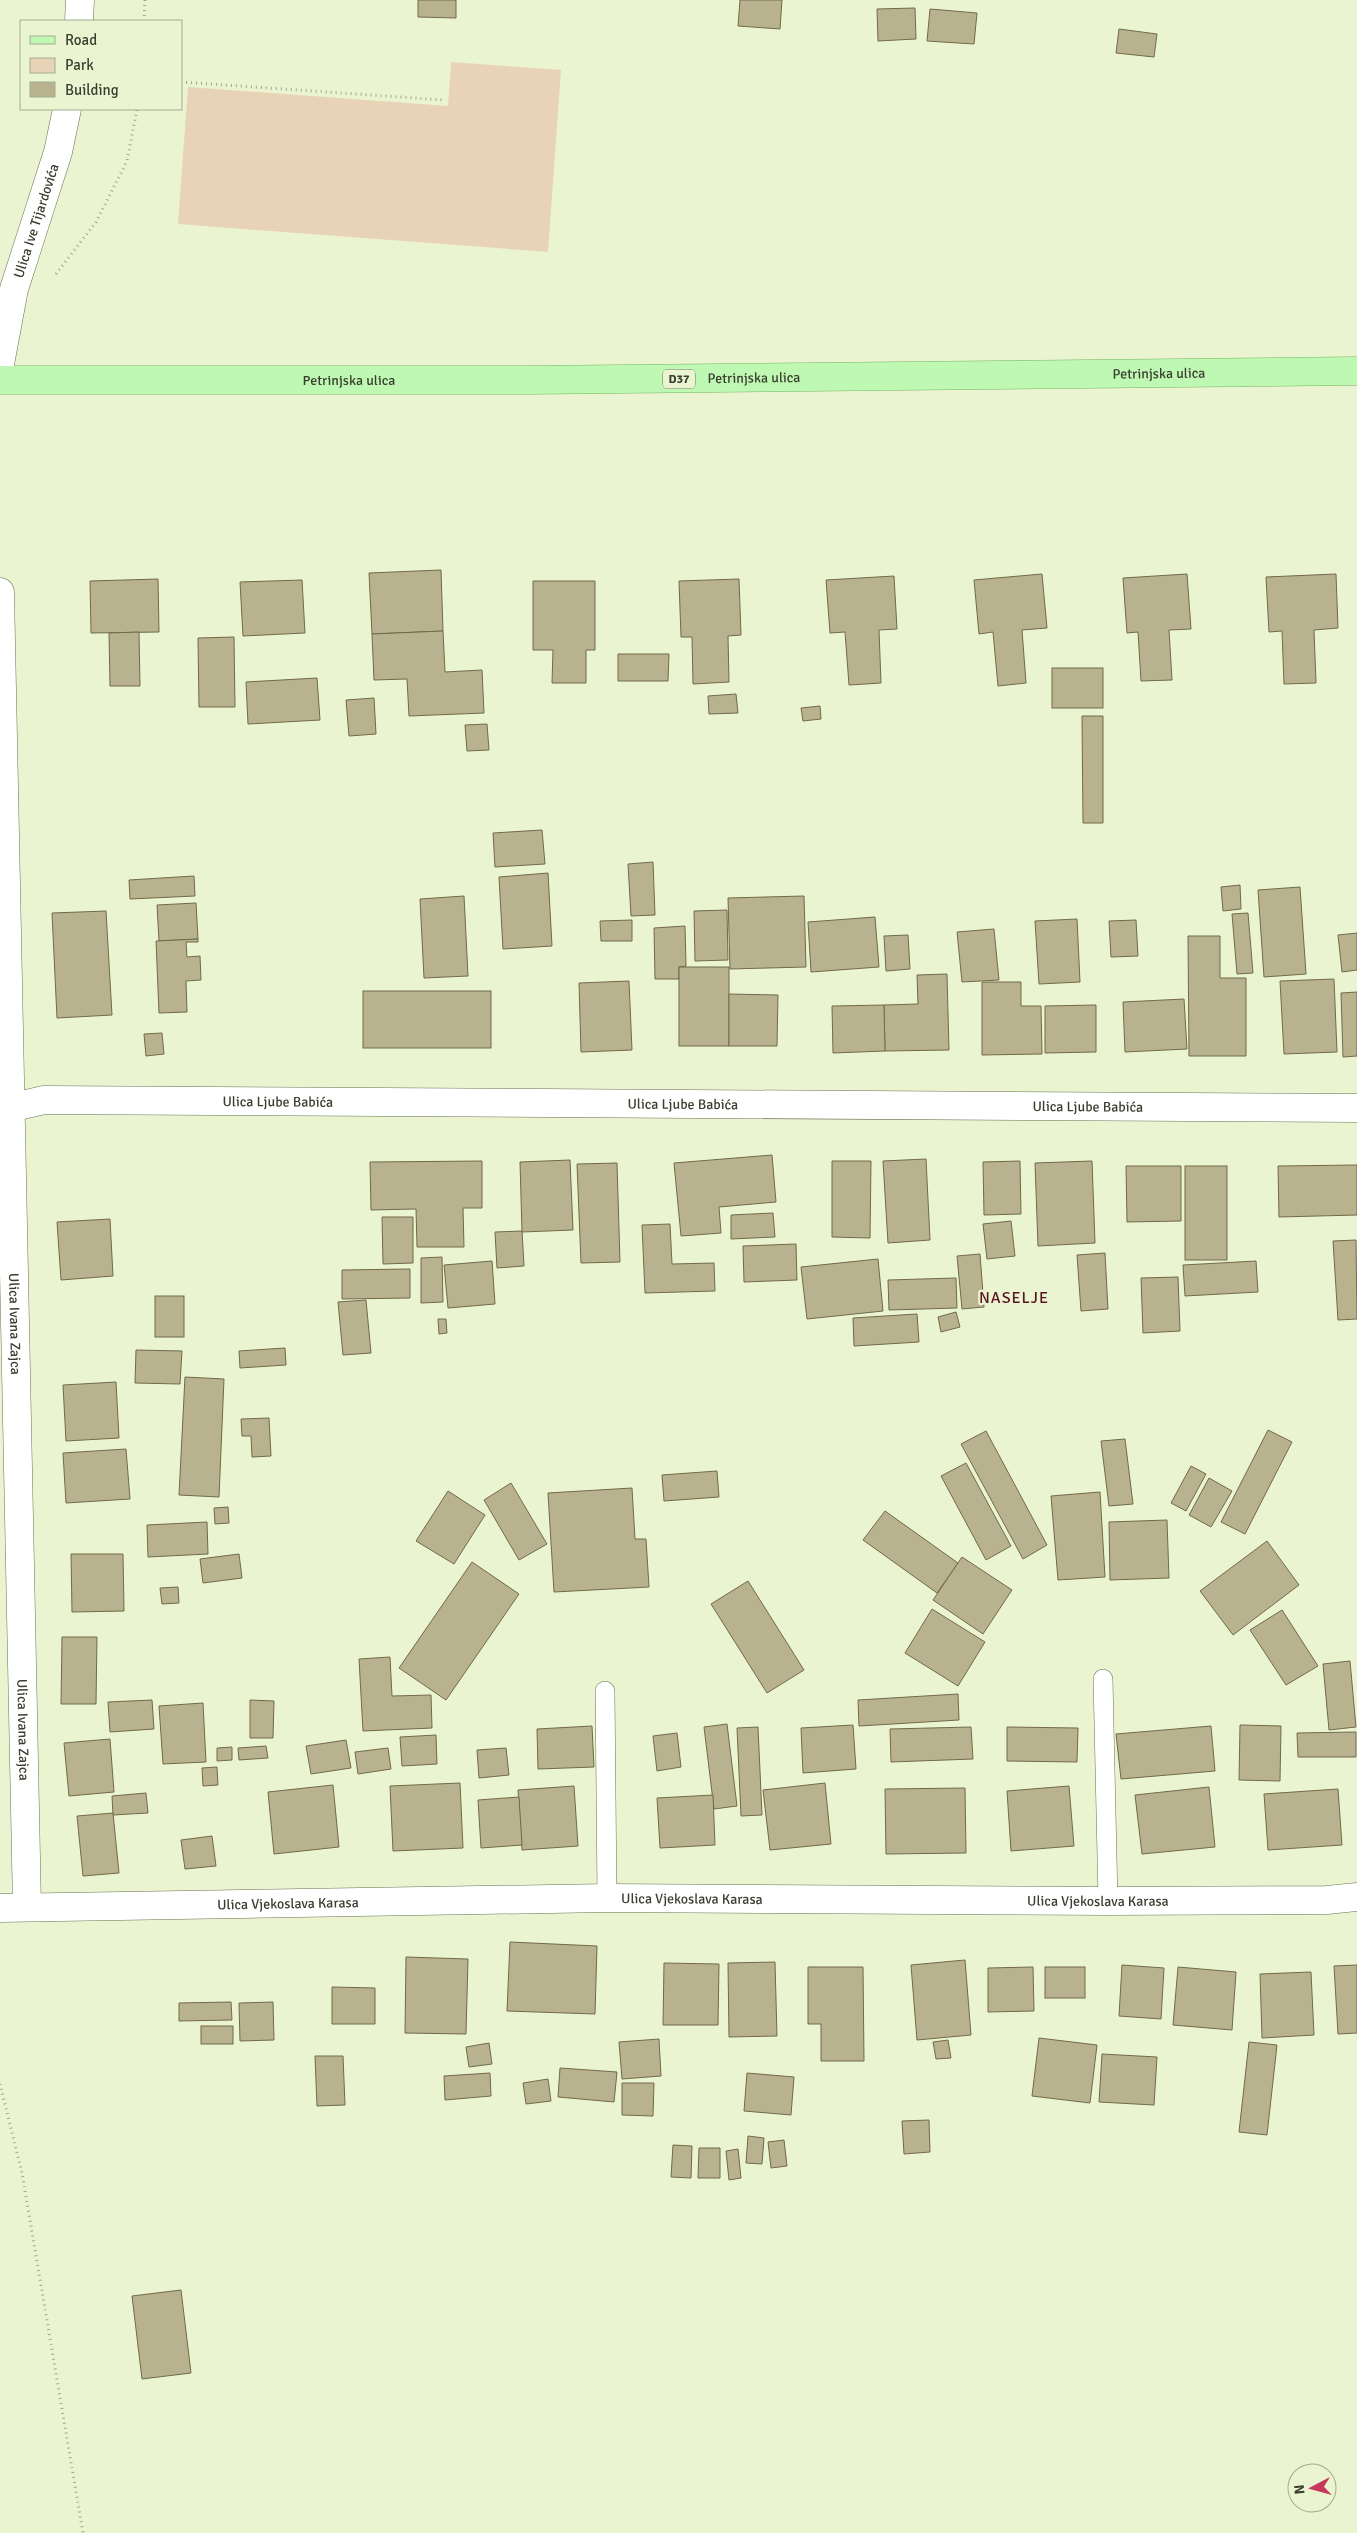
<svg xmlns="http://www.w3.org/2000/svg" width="1357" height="2533" font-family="Signika,sans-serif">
	<rect width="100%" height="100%" fill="#ebf4d0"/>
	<path fill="#e8d3b7" d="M451 62 561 70 548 252 178 224 188 87 448 106Z"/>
	<g fill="#b9b28f" stroke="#716a49">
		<path d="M418 0H456V18L418 17Z"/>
		<path d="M740 0H782L780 29 738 26Z"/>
		<path d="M915 8 916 39 878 41 877 9Z"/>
		<path d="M930 9 977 13 974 44 927 41Z"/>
		<path d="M1119 29 1157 34 1154 57 1116 53Z"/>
		<path d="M441 570 443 631 372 634 369 573Z"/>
		<path d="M1042 574 1047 628 1022 630 1026 683 998 686 993 632 979 634 974 580Z"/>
		<path d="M1187 574 1191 629 1169 630 1172 680 1141 681 1138 632 1127 633 1123 578Z"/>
		<path d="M1336 574 1338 628 1314 630 1316 683 1284 684 1282 631 1269 632 1266 577Z"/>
		<path d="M894 576 897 629 879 630 881 683 849 685 845 632 830 633 826 580Z"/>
		<path d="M158 579 159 632 91 633 90 581Z"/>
		<path d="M739 579 741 635 728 636 729 682 693 684 692 637H681L679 581Z"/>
		<path d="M302 580 305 633 243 636 240 582Z"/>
		<path d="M533 581H595V650H586V683H552L553 650H533Z"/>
		<path d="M443 631 445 672 482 670 484 713 409 716 407 679 374 680 372 634Z"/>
		<path d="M139 632 140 686H110L109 633Z"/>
		<path d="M234 637 235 707H199L198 638Z"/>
		<path d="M618 654H669L668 681H618Z"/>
		<rect x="1052" y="668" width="51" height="40"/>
		<path d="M317 678 320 720 248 724 246 682Z"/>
		<path d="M736 694 738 713 709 714 708 696Z"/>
		<path d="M374 698 376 734 349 736 346 700Z"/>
		<path d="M820 706 821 719 803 721 801 708Z"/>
		<path d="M1082 716H1103V823H1083Z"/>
		<path d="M487 724 489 750 467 751 465 725Z"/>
		<path d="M542 830 545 864 495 867 493 833Z"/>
		<path d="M653 862 655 915 631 916 628 864Z"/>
		<path d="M548 873 552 946 503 949 499 877Z"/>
		<path d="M194 876 195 896 130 899 129 880Z"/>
		<path d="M1240 885 1241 909 1223 911 1221 887Z"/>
		<path d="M1300 887 1306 974 1264 977 1258 890Z"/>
		<path d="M464 896 468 976 424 978 420 899Z"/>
		<path d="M804 896 806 967 730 969 728 898Z"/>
		<path d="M196 903 198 939 159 941 157 905Z"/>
		<path d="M727 910 728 960 695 961 694 911Z"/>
		<path d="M106 911 112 1015 57 1018 52 913Z"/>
		<path d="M1248 913 1253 973 1237 974 1232 914Z"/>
		<path d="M875 917 879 967 811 972 808 922Z"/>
		<path d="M1077 919 1080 982 1039 984 1035 921Z"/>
		<path d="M632 920V941H601L600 921Z"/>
		<path d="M1136 920 1138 956 1111 957 1109 921Z"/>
		<path d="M685 926 686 966 679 967V979H655L654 928Z"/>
		<path d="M994 929 999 980 962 982 957 932Z"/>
		<path d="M1357 933V970L1342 972 1338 935Z"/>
		<path d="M908 935 910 969 886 971 884 936Z"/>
		<path d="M1188 936H1220V978H1246V1056H1189Z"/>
		<path d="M198 939V942H186L187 957 200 956 201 980 186 981 187 1012 159 1013 156 941Z"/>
		<rect x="679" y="967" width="50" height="79"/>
		<path d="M947 974 949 1050 885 1051 884 1005 918 1004 917 975Z"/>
		<path d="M1334 979 1337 1052 1284 1054 1280 981Z"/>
		<path d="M629 981 632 1050 581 1052 579 983Z"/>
		<path d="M982 982H1021V1006H1041L1042 1054 982 1055Z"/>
		<rect x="363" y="991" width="128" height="57"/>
		<path d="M1357 992V1056L1343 1057 1341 993Z"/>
		<path d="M729 994 778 995 777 1046H729Z"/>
		<path d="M1184 999 1187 1049 1125 1052 1123 1002Z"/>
		<path d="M884 1005 885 1051 833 1053 832 1006Z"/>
		<path d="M1096 1005V1052L1045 1053V1006Z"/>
		<path d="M162 1033 164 1054 146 1056 144 1034Z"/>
		<path d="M772 1155 776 1202 719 1207 721 1233 681 1236 674 1163Z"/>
		<path d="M926 1159 930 1240 888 1243 883 1161Z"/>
		<path d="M570 1160 573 1230 522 1232 520 1162Z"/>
		<path d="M482 1161V1208H463L464 1247H417L416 1209 371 1210 370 1162Z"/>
		<path d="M832 1161H871L870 1238 832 1237Z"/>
		<path d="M1020 1161 1021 1214 984 1215 983 1162Z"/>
		<path d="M1092 1161 1095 1243 1038 1246 1035 1163Z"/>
		<path d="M617 1163 620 1262 581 1263 577 1164Z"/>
		<path d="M1357 1165V1215L1279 1217 1278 1166Z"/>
		<path d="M1126 1166H1181V1221L1127 1222Z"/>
		<rect x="1185" y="1166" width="42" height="94"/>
		<path d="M773 1213 775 1237 731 1239V1215Z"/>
		<path d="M382 1217H413V1263L383 1264Z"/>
		<path d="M110 1219 113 1276 61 1280 57 1222Z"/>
		<path d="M1011 1221 1015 1256 987 1259 983 1224Z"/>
		<path d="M670 1224 672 1264 714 1263 715 1291 645 1293 642 1225Z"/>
		<path d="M522 1231 524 1266 497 1268 495 1232Z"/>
		<path d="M1356 1240 1357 1319 1338 1320 1333 1241Z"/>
		<path d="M796 1244 797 1280 744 1282 743 1246Z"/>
		<path d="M1105 1253 1108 1309 1081 1311 1077 1255Z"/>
		<path d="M980 1254 984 1307 962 1309 957 1256Z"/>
		<path d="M442 1257 443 1302 421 1303V1258Z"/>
		<path d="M878 1259 883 1311 807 1319 801 1267Z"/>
		<path d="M492 1261 495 1304 448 1308 444 1265Z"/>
		<path d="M1256 1261 1258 1292 1185 1296 1183 1265Z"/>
		<path d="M410 1269V1298L342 1299V1270Z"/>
		<path d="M1178 1277 1180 1331 1143 1333 1141 1278Z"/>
		<path d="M956 1278 957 1308 889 1310 888 1280Z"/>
		<rect x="155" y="1296" width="29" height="41"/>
		<path d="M366 1300 371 1353 343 1355 338 1302Z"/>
		<path d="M956 1312 960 1327 941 1332 938 1317Z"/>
		<path d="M917 1314 919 1342 854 1346 853 1318Z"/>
		<path d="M438 1319H446L447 1333 439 1334Z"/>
		<path d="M285 1348 286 1365 240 1368 239 1351Z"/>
		<path d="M136 1350 182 1351 180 1384 135 1383Z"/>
		<path d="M185 1377 224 1379 219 1497 179 1495Z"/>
		<path d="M116 1382 119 1438 66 1441 63 1385Z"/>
		<path d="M269 1418 271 1456 252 1457 251 1436H242L241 1419Z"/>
		<path d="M1268 1430 1292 1442 1245 1534 1221 1522Z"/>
		<path d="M986 1431 1047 1545 1023 1559 961 1444Z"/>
		<path d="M1125 1439 1133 1504 1109 1506 1101 1441Z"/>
		<path d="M126 1449 130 1499 66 1503 63 1453Z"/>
		<path d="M966 1463 1011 1546 986 1560 941 1476Z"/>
		<path d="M1191 1466 1206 1474 1186 1511 1171 1503Z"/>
		<path d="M717 1471 719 1497 664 1501 662 1475Z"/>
		<path d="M1209 1478 1232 1491 1211 1527 1189 1515Z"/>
		<path d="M511 1483 547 1544 519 1560 484 1500Z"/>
		<path d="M632 1488 635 1539H646L649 1587 554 1592 548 1493Z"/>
		<path d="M448 1491 485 1515 454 1564 416 1541Z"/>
		<path d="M1100 1492 1105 1577 1058 1580 1051 1496Z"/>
		<path d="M228 1507 229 1523 215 1524 214 1508Z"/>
		<path d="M885 1511 958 1563 937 1593 863 1540Z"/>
		<path d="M1167 1520 1169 1578 1110 1580 1109 1522Z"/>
		<path d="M207 1522 208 1554 148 1557 147 1525Z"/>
		<path d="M1267 1541 1299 1585 1233 1635 1200 1591Z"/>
		<path d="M71 1554H123L124 1611 72 1612Z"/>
		<path d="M239 1554 242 1578 203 1583 200 1559Z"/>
		<path d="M962 1557 1012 1590 983 1634 933 1600Z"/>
		<path d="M472 1562 519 1594 446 1700 399 1668Z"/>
		<path d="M748 1581 804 1670 767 1693 711 1604Z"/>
		<path d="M178 1587 179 1603 162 1604 160 1588Z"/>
		<path d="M932 1609 985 1642 958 1686 905 1653Z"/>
		<path d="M1282 1610 1318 1666 1286 1685 1250 1630Z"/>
		<path d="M62 1637H97L96 1704H61Z"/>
		<path d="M390 1657 392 1696 431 1695 432 1728 363 1731 359 1659Z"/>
		<path d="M1350 1661 1356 1727 1329 1730 1323 1664Z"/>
		<path d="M958 1694 959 1720 859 1726 858 1700Z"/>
		<path d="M152 1700 154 1729 110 1732 108 1702Z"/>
		<path d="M250 1700 274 1701 273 1738H250Z"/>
		<path d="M203 1703 206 1762 163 1764 159 1706Z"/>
		<path d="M727 1724 737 1806 714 1809 704 1727Z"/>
		<path d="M853 1725 856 1769 803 1773 801 1728Z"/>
		<path d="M1240 1725 1281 1726 1280 1781 1239 1780Z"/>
		<path d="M592 1726 594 1767 538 1769 537 1729Z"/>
		<path d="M1211 1726 1215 1771 1121 1779 1116 1734Z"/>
		<path d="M758 1727 762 1815 741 1816 737 1728Z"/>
		<path d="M971 1727 973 1759 891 1762 890 1729Z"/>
		<path d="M1007 1727 1078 1728 1077 1762 1007 1761Z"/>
		<path d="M1356 1732V1757H1298L1297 1733Z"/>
		<path d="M677 1733 681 1767 657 1771 653 1736Z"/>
		<path d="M436 1735 437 1764 402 1766 400 1737Z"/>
		<path d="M110 1739 114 1792 69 1796 64 1743Z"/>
		<path d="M346 1740 351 1768 311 1774 306 1746Z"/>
		<path d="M266 1746 268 1758 239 1760 238 1748Z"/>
		<path d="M232 1747V1760L217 1761V1748Z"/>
		<path d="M388 1748 391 1769 358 1774 355 1752Z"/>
		<path d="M506 1748 509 1775 479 1778 477 1750Z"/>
		<path d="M217 1767 218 1785 203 1786 202 1768Z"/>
		<path d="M460 1783 463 1848 393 1851 390 1786Z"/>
		<path d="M825 1783 831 1844 770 1850 763 1790Z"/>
		<path d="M333 1785 339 1847 274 1854 268 1792Z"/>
		<path d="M574 1786 578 1846 522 1850 518 1790Z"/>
		<path d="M1069 1786 1074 1846 1011 1851 1007 1791Z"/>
		<path d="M1209 1787 1215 1847 1142 1854 1135 1795Z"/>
		<path d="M965 1788 966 1853 886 1854 885 1789Z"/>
		<path d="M1338 1789 1342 1845 1268 1850 1264 1794Z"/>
		<path d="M146 1793 148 1813 113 1815 112 1796Z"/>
		<path d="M713 1795 715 1845 660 1848 657 1798Z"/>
		<path d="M519 1797 522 1845 481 1848 478 1800Z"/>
		<path d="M113 1813 119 1873 83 1876 77 1816Z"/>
		<path d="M212 1836 216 1866 185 1869 181 1840Z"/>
		<path d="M510 1942 597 1946 595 2014 507 2011Z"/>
		<path d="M406 1957 468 1959 466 2034 405 2033Z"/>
		<path d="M965 1960 971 2035 917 2040 911 1965Z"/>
		<path d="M775 1962 777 2036 729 2037 728 1963Z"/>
		<path d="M664 1963 719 1964 718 2025H663Z"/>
		<path d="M1122 1965 1164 1968 1161 2019 1119 2016Z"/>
		<path d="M1357 1965V2033L1338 2034 1334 1966Z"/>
		<path d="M808 1967H863L864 2061H821V2024H808Z"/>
		<path d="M1033 1967 1034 2011 988 2012V1968Z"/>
		<rect x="1045" y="1967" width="40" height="31"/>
		<path d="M1178 1967 1236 1972 1232 2030 1173 2025Z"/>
		<path d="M1311 1972 1314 2035 1262 2038 1260 1974Z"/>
		<path d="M332 1987 375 1988V2024H332Z"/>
		<path d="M231 2002 232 2020 179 2021V2003Z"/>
		<path d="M273 2002 274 2040 240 2041 239 2003Z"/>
		<rect x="201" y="2026" width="32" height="18"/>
		<path d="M1039 2038 1097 2045 1090 2103 1032 2096Z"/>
		<path d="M659 2039 661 2076 622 2079 619 2042Z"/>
		<path d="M948 2040 951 2058 936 2059 933 2042Z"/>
		<path d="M1249 2042 1277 2045 1267 2135 1239 2132Z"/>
		<path d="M489 2043 492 2064 469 2067 466 2047Z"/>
		<path d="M1102 2054 1157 2057 1154 2105 1099 2102Z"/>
		<path d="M315 2056H343L345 2105 317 2106Z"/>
		<path d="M560 2068 617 2072 614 2102 558 2097Z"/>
		<path d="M490 2073 491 2096 445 2100 444 2076Z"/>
		<path d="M747 2073 794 2077 791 2115 744 2111Z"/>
		<path d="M548 2079 551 2101 526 2104 523 2083Z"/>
		<path d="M622 2083H654L653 2116 622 2115Z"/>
		<path d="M929 2120 930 2152 904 2154 902 2121Z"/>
		<path d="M748 2136 764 2138 762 2164 746 2163Z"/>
		<path d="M784 2140 787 2166 771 2168 768 2142Z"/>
		<path d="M673 2145 692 2146 691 2178 671 2177Z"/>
		<path d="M699 2148H720V2178H698Z"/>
		<path d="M738 2149 741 2178 729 2180 726 2151Z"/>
		<path d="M181 2290 191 2373 142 2379 132 2296Z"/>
	</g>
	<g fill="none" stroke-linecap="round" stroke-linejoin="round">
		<defs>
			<g id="service">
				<path d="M1103 1679 1108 1901"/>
				<path d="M605 1691 607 1898"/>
			</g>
			<g id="minor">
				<path d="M79 21 80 0"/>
				<path id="s1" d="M0 364 14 289 58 152 67 109"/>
				<path id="s2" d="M0 592 27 1907"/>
				<path id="s3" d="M0 1110 44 1100 1357 1108"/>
				<path id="s4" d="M0 1908 607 1898 1108 1901 1327 1900 1357 1897"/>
			</g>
			<g id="primary">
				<path id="s5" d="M0 380H529L1357 371"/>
			</g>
		</defs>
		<use href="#service" stroke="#6a7151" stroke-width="20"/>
		<use href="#minor" stroke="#6a7151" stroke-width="29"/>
		<use href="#primary" stroke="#74b462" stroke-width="29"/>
		<g stroke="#a0a78c" stroke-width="3" stroke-dasharray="1 4" stroke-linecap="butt">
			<path d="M144 21 145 0"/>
			<path d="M181 82 444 100"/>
			<path d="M56 274 96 222 127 161 137 109"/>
			<path d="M0 2084 22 2173 83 2533"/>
		</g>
		<use href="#service" stroke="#fff" stroke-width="19"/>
		<use href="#minor" stroke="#fff" stroke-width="28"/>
		<use href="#primary" stroke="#bff8b2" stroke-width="28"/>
	</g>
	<g text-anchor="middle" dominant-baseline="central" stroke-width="4.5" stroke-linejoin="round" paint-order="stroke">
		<rect fill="#ebf4d0" stroke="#6f755f" stroke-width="1" x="663" y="369.5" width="32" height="19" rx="4"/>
		<g font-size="12" font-weight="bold" fill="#3a3e2f">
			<text x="679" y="379">D37</text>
		</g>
		<g font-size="14" fill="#3a3e2f" stroke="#ebf4d0">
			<text stroke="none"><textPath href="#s1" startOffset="148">Ulica Ive Tijardovića</textPath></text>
			<text stroke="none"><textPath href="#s5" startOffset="1159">Petrinjska ulica</textPath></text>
			<text stroke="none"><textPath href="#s5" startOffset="754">Petrinjska ulica</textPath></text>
			<text stroke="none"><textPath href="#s5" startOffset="349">Petrinjska ulica</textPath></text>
			<text stroke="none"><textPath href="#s3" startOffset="279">Ulica Ljube Babića</textPath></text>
			<text stroke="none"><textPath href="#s3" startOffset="684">Ulica Ljube Babića</textPath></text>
			<text stroke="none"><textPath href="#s3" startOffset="1089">Ulica Ljube Babića</textPath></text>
			<text stroke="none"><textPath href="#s2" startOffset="732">Ulica Ivana Zajca</textPath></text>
			<text stroke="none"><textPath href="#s2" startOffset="1138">Ulica Ivana Zajca</textPath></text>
			<text stroke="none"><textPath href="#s4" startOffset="692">Ulica Vjekoslava Karasa</textPath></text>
			<text stroke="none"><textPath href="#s4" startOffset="1098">Ulica Vjekoslava Karasa</textPath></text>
			<text stroke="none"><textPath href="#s4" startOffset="288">Ulica Vjekoslava Karasa</textPath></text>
		</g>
		<g font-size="16" letter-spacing="1" fill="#581323" stroke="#ebf4d0">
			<text x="1014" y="1298">NASELJE</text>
		</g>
	</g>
	<rect x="20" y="20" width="162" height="90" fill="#ebf4d0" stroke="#a4ab90"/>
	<rect x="30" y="36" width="25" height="8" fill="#bff8b2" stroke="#a4ab90"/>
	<text x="65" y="45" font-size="15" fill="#3a3e2f">Road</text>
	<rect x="30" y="58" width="25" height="15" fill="#e8d3b7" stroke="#a4ab90"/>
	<text x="65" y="70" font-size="15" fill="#3a3e2f">Park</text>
	<rect x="30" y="82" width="25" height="15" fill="#b9b28f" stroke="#a4ab90"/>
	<text x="65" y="95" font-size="15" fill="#3a3e2f">Building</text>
	<g transform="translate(1312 2488) rotate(264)"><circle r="24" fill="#ebf4d0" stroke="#a4ab90"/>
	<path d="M0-4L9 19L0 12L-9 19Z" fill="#c7385a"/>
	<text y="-8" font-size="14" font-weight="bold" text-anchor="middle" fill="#3a3e2f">N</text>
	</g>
</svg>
